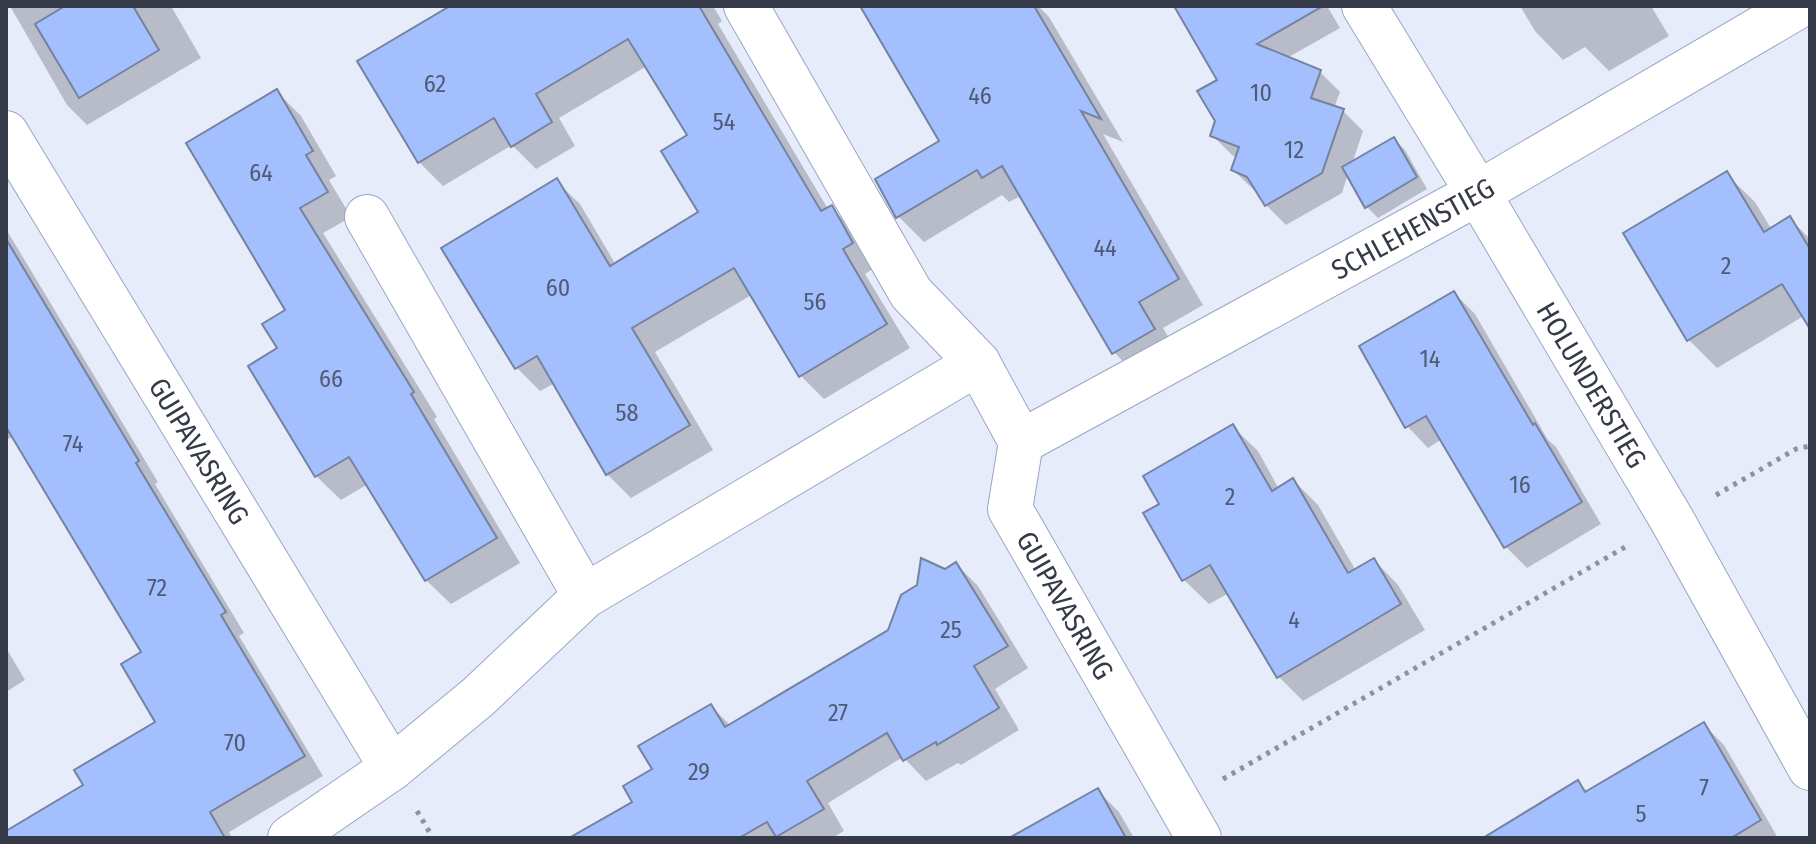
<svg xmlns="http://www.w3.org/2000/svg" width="1816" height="844" font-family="'Fira Sans Condensed',sans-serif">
	<rect width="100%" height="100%" fill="#e6ecfa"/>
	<g fill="#0003">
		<path d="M10 6H171L201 58 87 125 67 105Z"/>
		<path d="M512 6H713L722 21 718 24 828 209 831 208 855 231 876 267 865 274 910 348 824 399 800 375 753 294 655 352 713 450 631 498 607 474 555 383 540 391 517 368 556 181 580 204 616 265 700 212 690 135 647 66 559 118 575 146 536 169 512 145 443 186 419 162Z"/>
		<path d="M862 6H1038L1049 17 1123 142 1103 134 1203 305 1163 328 1179 355 1139 378 1114 352 1022 195 1009 202 1002 195 924 242 898 216 941 142Z"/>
		<path d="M1176 6H1327L1340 28 1287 58 1319 71 1340 92 1334 108 1343 111 1363 131 1352 164 1394 139 1405 150 1427 189 1378 218 1367 207 1348 174 1342 193 1286 225 1266 205 1259 192 1254 190 1233 170 1238 158 1232 155 1212 135 1217 121 1219 80Z"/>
		<path d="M1520 6H1651L1669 36 1609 71 1585 47 1563 60 1535 31Z"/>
		<path d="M277 92 301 116 336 176 329 180 351 217 323 233 437 417 434 419 520 563 451 604 426 580 368 484 341 500 316 476 280 349 288 310Z"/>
		<path d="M1726 174 1755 202 1772 230 1790 219 1810 239V317L1807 314 1717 368 1689 340Z"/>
		<path d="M6 229 158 482 155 484 244 633 239 636 323 776 229 832 232 838H6V833L85 785 158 723 144 652 14 436 6 440Z"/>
		<path d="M1454 293 1475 314 1548 440 1556 447 1601 524 1527 568 1506 547 1442 439 1428 448 1407 426Z"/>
		<path d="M1233 427 1258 451 1279 489 1293 480 1318 505 1356 571 1374 560 1398 585 1425 630 1303 701 1279 677 1229 593 1209 604 1184 580 1162 505Z"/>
		<path d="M956 564 978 586 1028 668 995 689 1019 730 961 765 958 763 926 781 903 757 828 803 844 831 832 838H573L635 802 654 770 711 706 731 726 890 631 946 571Z"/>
		<path d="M6 648 25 680 6 692Z"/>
		<path d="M1704 725 1724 745 1778 838H1487L1578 782 1588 792Z"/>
		<path d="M1098 791 1119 812 1134 838H1023Z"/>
	</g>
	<g fill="#a4bffe" stroke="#7582a0" stroke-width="2">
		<path d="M65 6H133L159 50 79 98 35 24Z"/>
		<path d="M450 6H699L821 211 832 205 853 243 843 249 887 324 799 377 734 268 632 328 690 425 606 475 537 356 515 369 441 248 557 178 610 266 698 212 661 151 687 135 628 39 536 94 552 122 511 147 494 118 418 163 357 61Z"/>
		<path d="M860 6H1034L1101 119 1081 111 1179 279 1139 302 1155 329 1112 354 1002 166 982 178 977 170 896 218 875 179 939 141Z"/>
		<path d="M1174 6H1323L1257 44 1321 70 1311 98 1344 109 1322 173 1265 206 1247 177 1231 170 1239 147 1210 136 1215 121 1197 91 1217 80Z"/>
		<path d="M277 89 313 151 306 155 328 192 300 208 414 392 411 394 497 538 425 581 349 457 315 477 248 366 277 348 262 324 285 310 186 143Z"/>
		<path d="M1394 137 1417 177 1365 208 1342 167Z"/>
		<path d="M1727 171 1764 232 1790 216 1810 249V329L1782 284 1687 341 1623 233Z"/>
		<path d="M6 239 139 461 136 463 226 612 221 615 305 756 210 812 225 838H6V831L83 785 74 770 155 722 121 664 141 652 6 427Z"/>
		<path d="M1454 291 1533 425 1535 423 1582 502 1504 548 1426 416 1405 428 1359 346Z"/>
		<path d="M1233 424 1272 491 1293 478 1348 573 1374 558 1401 604 1277 678 1210 565 1182 581 1143 513 1159 504 1143 476Z"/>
		<path d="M921 558 945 569 956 562 1008 646 974 666 999 708 937 745 936 742 903 761 887 733 807 781 824 809 776 837 767 822 739 838H569L632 802 623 786 652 769 638 746 711 704 725 727 888 630 901 595 917 585Z"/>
		<path d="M1704 722 1761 820 1731 838H1483L1578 780 1585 792Z"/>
		<path d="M1098 788 1126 838H1009Z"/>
	</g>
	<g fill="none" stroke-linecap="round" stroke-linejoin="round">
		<defs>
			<g id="street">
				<path d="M746 6 911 293 978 363"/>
				<path id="s1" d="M1364 6 1478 193 1672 520 1810 768"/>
				<path id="s2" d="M6 133 392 768"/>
				<path d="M367 217 585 596"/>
				<path id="s3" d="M1021 442 1478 193 1799 6"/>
				<path id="s4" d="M290 838 392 768 478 697 585 596 978 363 1021 442 1010 509 1199 838"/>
			</g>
		</defs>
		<use href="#street" stroke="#99a6c5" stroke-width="46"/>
		<g stroke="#8c92a0" stroke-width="5" stroke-dasharray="4 6" stroke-linecap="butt">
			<path d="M1716 495 1796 449 1810 446"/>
			<path d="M1223 779 1627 546"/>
			<path d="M417 811 433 838"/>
		</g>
		<use href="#street" stroke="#fff" stroke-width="44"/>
	</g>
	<g text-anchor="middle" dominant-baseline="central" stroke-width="7" stroke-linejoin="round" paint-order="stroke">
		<g font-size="24" fill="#505b75">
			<text x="435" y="84">62</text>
			<text x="1261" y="93">10</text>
			<text x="980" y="96">46</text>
			<text x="724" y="122">54</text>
			<text x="1294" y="150">12</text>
			<text x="261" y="173">64</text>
			<text x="1105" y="248">44</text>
			<text x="1726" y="266">2</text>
			<text x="558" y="288">60</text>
			<text x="815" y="302">56</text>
			<text x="1430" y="359">14</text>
			<text x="331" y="379">66</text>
			<text x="627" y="413">58</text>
			<text x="73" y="444">74</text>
			<text x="1520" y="485">16</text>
			<text x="1230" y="497">2</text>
			<text x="157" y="588">72</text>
			<text x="1294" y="620">4</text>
			<text x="951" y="630">25</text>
			<text x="838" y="713">27</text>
			<text x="235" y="743">70</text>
			<text x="699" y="772">29</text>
			<text x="1704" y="788">7</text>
			<text x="1641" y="814">5</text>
		</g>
		<g font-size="28" fill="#343a47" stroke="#e6ecfa">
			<text stroke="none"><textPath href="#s3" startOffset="446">SCHLEHENSTIEG</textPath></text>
			<text stroke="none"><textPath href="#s1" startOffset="442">HOLUNDERSTIEG</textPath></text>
			<text stroke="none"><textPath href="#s2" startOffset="372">GUIPAVASRING</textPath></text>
			<text stroke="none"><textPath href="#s4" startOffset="1108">GUIPAVASRING</textPath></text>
		</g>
	</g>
	<rect width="1816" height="844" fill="none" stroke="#343a47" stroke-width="16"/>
</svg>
